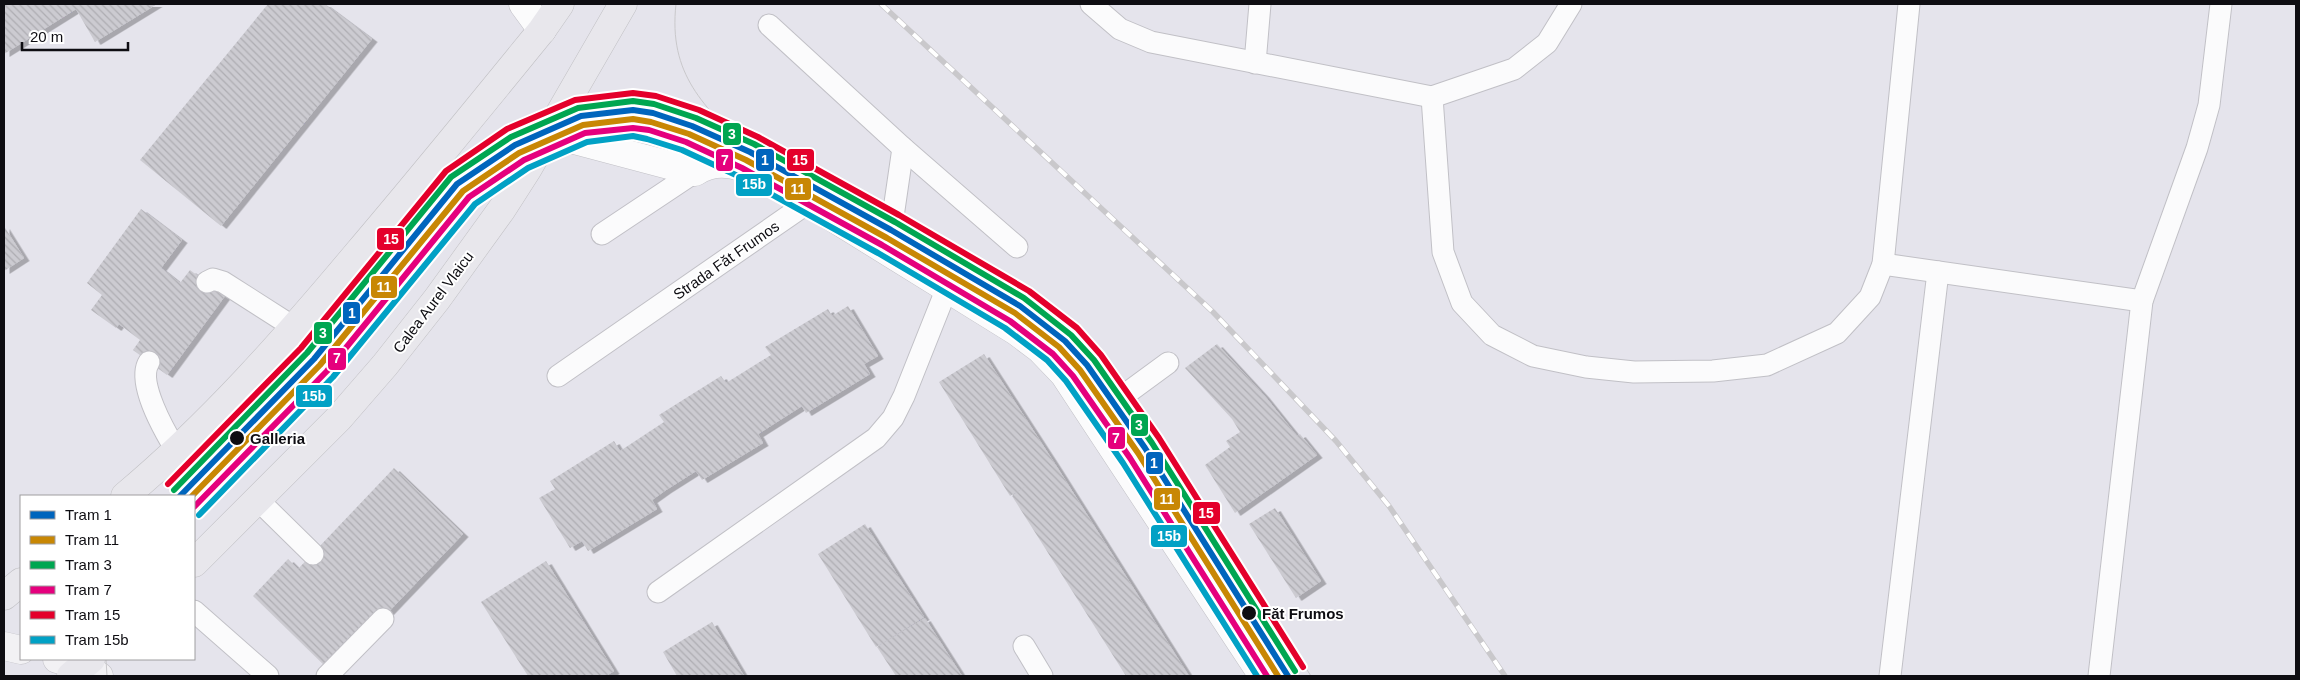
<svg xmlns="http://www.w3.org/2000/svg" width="2300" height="680" font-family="Helvetica,sans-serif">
	<defs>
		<pattern id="building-back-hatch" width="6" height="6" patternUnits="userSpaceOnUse" patternTransform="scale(1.25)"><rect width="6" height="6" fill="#cccbd1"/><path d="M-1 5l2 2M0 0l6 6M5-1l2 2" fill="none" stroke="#aeadb2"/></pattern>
		<filter id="shadow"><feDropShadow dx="5.5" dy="3" stdDeviation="0" flood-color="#0004"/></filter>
	</defs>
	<rect width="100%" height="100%" fill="#e5e4ec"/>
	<g fill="url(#building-back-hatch)" filter="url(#shadow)">
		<path d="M4 4H157L95 42 76 9 4 54Z"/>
		<path d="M268 4H325L372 39 221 226 140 160Z"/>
		<path d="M141 209 182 240 161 268 180 283 190 270 225 296 167 375 133 350 140 340 119 324 116 328 91 310 102 295 87 283Z"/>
		<path d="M4 226 24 258 4 271Z"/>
		<path d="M848 306 878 356 864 364 870 374 806 413 802 406 758 434 763 443 702 480 696 471 666 490 652 500 657 509 588 551 582 541 570 548 539 498 555 489 550 481 614 441 620 451 664 422 659 415 721 376 726 383 771 355 765 347 828 309 832 316Z"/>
		<path d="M1217 344 1264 395 1297 436 1300 434 1317 455 1235 513 1205 465 1230 447 1226 441 1240 432 1232 419 1185 368Z"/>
		<path d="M984 354 1057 467 1189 676H1126L1012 496 1029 484 1010 496 939 382Z"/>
		<path d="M394 468 463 534 331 672 253 596 288 559 298 569Z"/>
		<path d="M1275 508 1321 581 1296 598 1249 524Z"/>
		<path d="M865 524 924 617 876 647 818 554Z"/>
		<path d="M546 561 614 671 606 676H528L481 602Z"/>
		<path d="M925 618 962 676H896L877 647Z"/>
		<path d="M712 622 744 676H677L663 652Z"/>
	</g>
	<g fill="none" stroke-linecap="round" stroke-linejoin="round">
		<defs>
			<g id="service">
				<path d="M1091 4 1120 29 1151 42 1432 97 1514 69 1547 43 1571 4"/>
				<path d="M769 25 903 148 1017 247"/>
				<path d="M1255 63 1260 4"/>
				<path d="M1432 97 1443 252 1462 303 1492 335 1533 356 1586 367 1634 372 1713 371 1767 365 1837 333 1870 297 1883 264 1909 4"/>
				<path d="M602 234 695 172"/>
				<path d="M888 251 903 148"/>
				<path d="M1883 264 2142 301"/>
				<path d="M207 282 213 279 223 282 295 328"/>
				<path d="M149 362C136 382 165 432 176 450"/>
				<path d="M558 376 809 202"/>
				<path d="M1093 418 1168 363"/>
				<path d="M258 500 313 554"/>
				<path d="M658 592 876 438 893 418 904 396 947 288"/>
				<path d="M194 611 268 676"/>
				<path d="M1024 646 1042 676"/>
				<path d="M327 676 383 619"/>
				<path d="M1890 676 1938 272"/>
				<path d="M2099 676 2142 301 2197 148 2209 105 2221 4"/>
			</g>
			<g id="minor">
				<path d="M523 4 542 30"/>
				<path d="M548 133 695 172C722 154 747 169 774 181L1016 331 1040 349 1064 374 1263 676"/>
			</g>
			<g id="secondary">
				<path d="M4 646 21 650"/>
				<path d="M57 659 83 666 99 676"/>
			</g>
			<g id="primary">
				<path d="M125 496C211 424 285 340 357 254 420 180 481 105 542 30L560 4"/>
				<path d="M194 563 339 418 385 365 437 299 502 209 527 170 623 4"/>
				<path d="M4 596 21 582"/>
				<path d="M71 676 91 659"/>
			</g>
		</defs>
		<use href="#service" stroke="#c1c0c6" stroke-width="23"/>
		<use href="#minor" stroke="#c1c0c6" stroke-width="29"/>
		<use href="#secondary" stroke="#c1c0c6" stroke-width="29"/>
		<use href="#primary" stroke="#c1c0c4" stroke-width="29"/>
		<use href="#service" stroke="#fbfbfc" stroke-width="21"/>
		<use href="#minor" stroke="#fbfbfc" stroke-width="28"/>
		<use href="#secondary" stroke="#f2f1f4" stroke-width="28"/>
		<use href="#primary" stroke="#e8e7ec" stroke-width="28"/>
		<g stroke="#c9c8cb" stroke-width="1">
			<path d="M676 4C668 75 704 106 750 152"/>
			<path d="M1145 448 1209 520 1311 676"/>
			<path d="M106 659 107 676"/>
		</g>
		<defs>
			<path id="rail" d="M881 4 1213 312 1336 441 1389 506 1505 676"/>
		</defs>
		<use href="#rail" stroke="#c9c8cb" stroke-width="5.5"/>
		<use href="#rail" stroke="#fff" stroke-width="4" stroke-dasharray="11" stroke-linecap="butt"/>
		<defs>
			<path id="tram-1" d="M180 496 314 359 457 184 515 145 581 116 633 110 653 113 692 126 750 152 891 230 1020 306 1065 341 1087 365 1145 448 1288 676"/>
			<path id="tram-2" d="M192 496 320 365 463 191 519 153 583 125 633 119 651 122 689 134 746 160 887 238 1015 313 1059 347 1080 370 1138 453 1278 676"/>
			<path id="tram-3" d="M174 490 307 353 451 177 511 137 578 108 633 101 654 104 696 118 754 144 895 222 1024 298 1071 335 1094 360 1152 443 1295 671"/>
			<path id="tram-4" d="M194 507 327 371 469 197 524 160 585 133 633 128 649 130 686 142 742 168 882 245 1010 321 1053 354 1073 376 1130 458 1267 676"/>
			<path id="tram-5" d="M168 484 301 348 446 171 507 129 575 100 633 93 656 96 699 110 758 137 899 215 1029 291 1077 328 1101 355 1159 438 1303 667"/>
			<path id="tram-6" d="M199 515 333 377 475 204 528 168 587 142 633 136 647 139 682 150 738 176 878 253 1005 328 1047 360 1066 381 1123 463 1257 676"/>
		</defs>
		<use href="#tram-1" stroke="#fff" stroke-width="10"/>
		<use href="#tram-2" stroke="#fff" stroke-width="10"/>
		<use href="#tram-3" stroke="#fff" stroke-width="10"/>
		<use href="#tram-4" stroke="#fff" stroke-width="10"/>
		<use href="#tram-5" stroke="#fff" stroke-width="10"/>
		<use href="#tram-6" stroke="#fff" stroke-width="10"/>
		<use href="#tram-1" stroke="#0065bd" stroke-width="6"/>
		<use href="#tram-2" stroke="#c88704" stroke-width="6"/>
		<use href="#tram-3" stroke="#00a651" stroke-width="6"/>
		<use href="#tram-4" stroke="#e5007d" stroke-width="6"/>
		<use href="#tram-5" stroke="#e4002b" stroke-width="6"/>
		<use href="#tram-6" stroke="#01a1c5" stroke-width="6"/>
	</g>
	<g fill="#0e0d12" stroke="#fff" stroke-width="2">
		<circle cx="237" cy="438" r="8"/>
		<circle cx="1249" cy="613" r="8"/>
	</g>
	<g text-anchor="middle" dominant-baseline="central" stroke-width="4" stroke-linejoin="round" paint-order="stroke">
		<g font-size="15" fill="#0e0d12" stroke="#fff">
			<text transform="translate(726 260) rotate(-35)">Strada Făt Frumos</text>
			<text transform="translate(433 302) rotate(-53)">Calea Aurel Vlaicu</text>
		</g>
		<g font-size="15" font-weight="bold" fill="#0e0d12" stroke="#fff" text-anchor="start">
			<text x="250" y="438">Galleria</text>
			<text x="1262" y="613">Făt Frumos</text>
		</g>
	</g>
	<g stroke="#fff" stroke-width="2">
		<rect x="722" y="122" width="20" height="24" rx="5" fill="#00a651"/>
		<rect x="715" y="148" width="19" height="24" rx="5" fill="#e5007d"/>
		<rect x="755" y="148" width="20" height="24" rx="5" fill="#0065bd"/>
		<rect x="786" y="148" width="29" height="24" rx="5" fill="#e4002b"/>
		<rect x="735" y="173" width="38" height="24" rx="5" fill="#01a1c5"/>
		<rect x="784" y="177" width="28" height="24" rx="5" fill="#c88704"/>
		<rect x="376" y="227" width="29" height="24" rx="5" fill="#e4002b"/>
		<rect x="370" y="275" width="28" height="24" rx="5" fill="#c88704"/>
		<rect x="342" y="301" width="19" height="24" rx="5" fill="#0065bd"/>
		<rect x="313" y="321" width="20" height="24" rx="5" fill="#00a651"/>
		<rect x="327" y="347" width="20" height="24" rx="5" fill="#e5007d"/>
		<rect x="295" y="384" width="38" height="24" rx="5" fill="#01a1c5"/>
		<rect x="1130" y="413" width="19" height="24" rx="5" fill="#00a651"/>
		<rect x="1107" y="426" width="19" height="24" rx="5" fill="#e5007d"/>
		<rect x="1145" y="451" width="19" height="24" rx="5" fill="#0065bd"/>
		<rect x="1153" y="487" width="28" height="24" rx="5" fill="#c88704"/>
		<rect x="1192" y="501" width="29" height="24" rx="5" fill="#e4002b"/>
		<rect x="1150" y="524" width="38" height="24" rx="5" fill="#01a1c5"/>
	</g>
	<g font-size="14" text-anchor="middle" font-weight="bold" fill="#fff">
		<text x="732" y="139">3</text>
		<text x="725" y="165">7</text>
		<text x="765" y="165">1</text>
		<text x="800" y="165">15</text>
		<text x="754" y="189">15b</text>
		<text x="798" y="194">11</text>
		<text x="391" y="244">15</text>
		<text x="384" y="292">11</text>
		<text x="352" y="318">1</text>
		<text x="323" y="338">3</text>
		<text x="337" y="363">7</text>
		<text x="314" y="401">15b</text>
		<text x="1139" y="430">3</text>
		<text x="1116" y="443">7</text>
		<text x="1154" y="468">1</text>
		<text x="1167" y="504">11</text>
		<text x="1206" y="518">15</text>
		<text x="1169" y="541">15b</text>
	</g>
	<rect width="2300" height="680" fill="none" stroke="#0e0d12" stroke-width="10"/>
	<rect x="20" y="495" width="175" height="165" fill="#ffffff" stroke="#9f9ea0"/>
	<rect x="30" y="511" width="25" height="8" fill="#0065bd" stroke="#9f9ea0"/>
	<text x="65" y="520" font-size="15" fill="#0e0d12">Tram 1</text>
	<rect x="30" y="536" width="25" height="8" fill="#c88704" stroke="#9f9ea0"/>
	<text x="65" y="545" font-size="15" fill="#0e0d12">Tram 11</text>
	<rect x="30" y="561" width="25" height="8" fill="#00a651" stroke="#9f9ea0"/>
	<text x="65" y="570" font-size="15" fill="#0e0d12">Tram 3</text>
	<rect x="30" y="586" width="25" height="8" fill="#e5007d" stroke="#9f9ea0"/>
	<text x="65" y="595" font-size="15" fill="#0e0d12">Tram 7</text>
	<rect x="30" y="611" width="25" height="8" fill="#e4002b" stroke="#9f9ea0"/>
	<text x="65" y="620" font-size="15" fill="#0e0d12">Tram 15</text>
	<rect x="30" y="636" width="25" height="8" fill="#01a1c5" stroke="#9f9ea0"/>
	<text x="65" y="645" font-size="15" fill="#0e0d12">Tram 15b</text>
	<path d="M22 42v8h106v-8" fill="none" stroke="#0e0d12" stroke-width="2.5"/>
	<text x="30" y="42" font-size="15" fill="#0e0d12" stroke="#ffffff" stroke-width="4" paint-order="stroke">20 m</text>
</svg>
